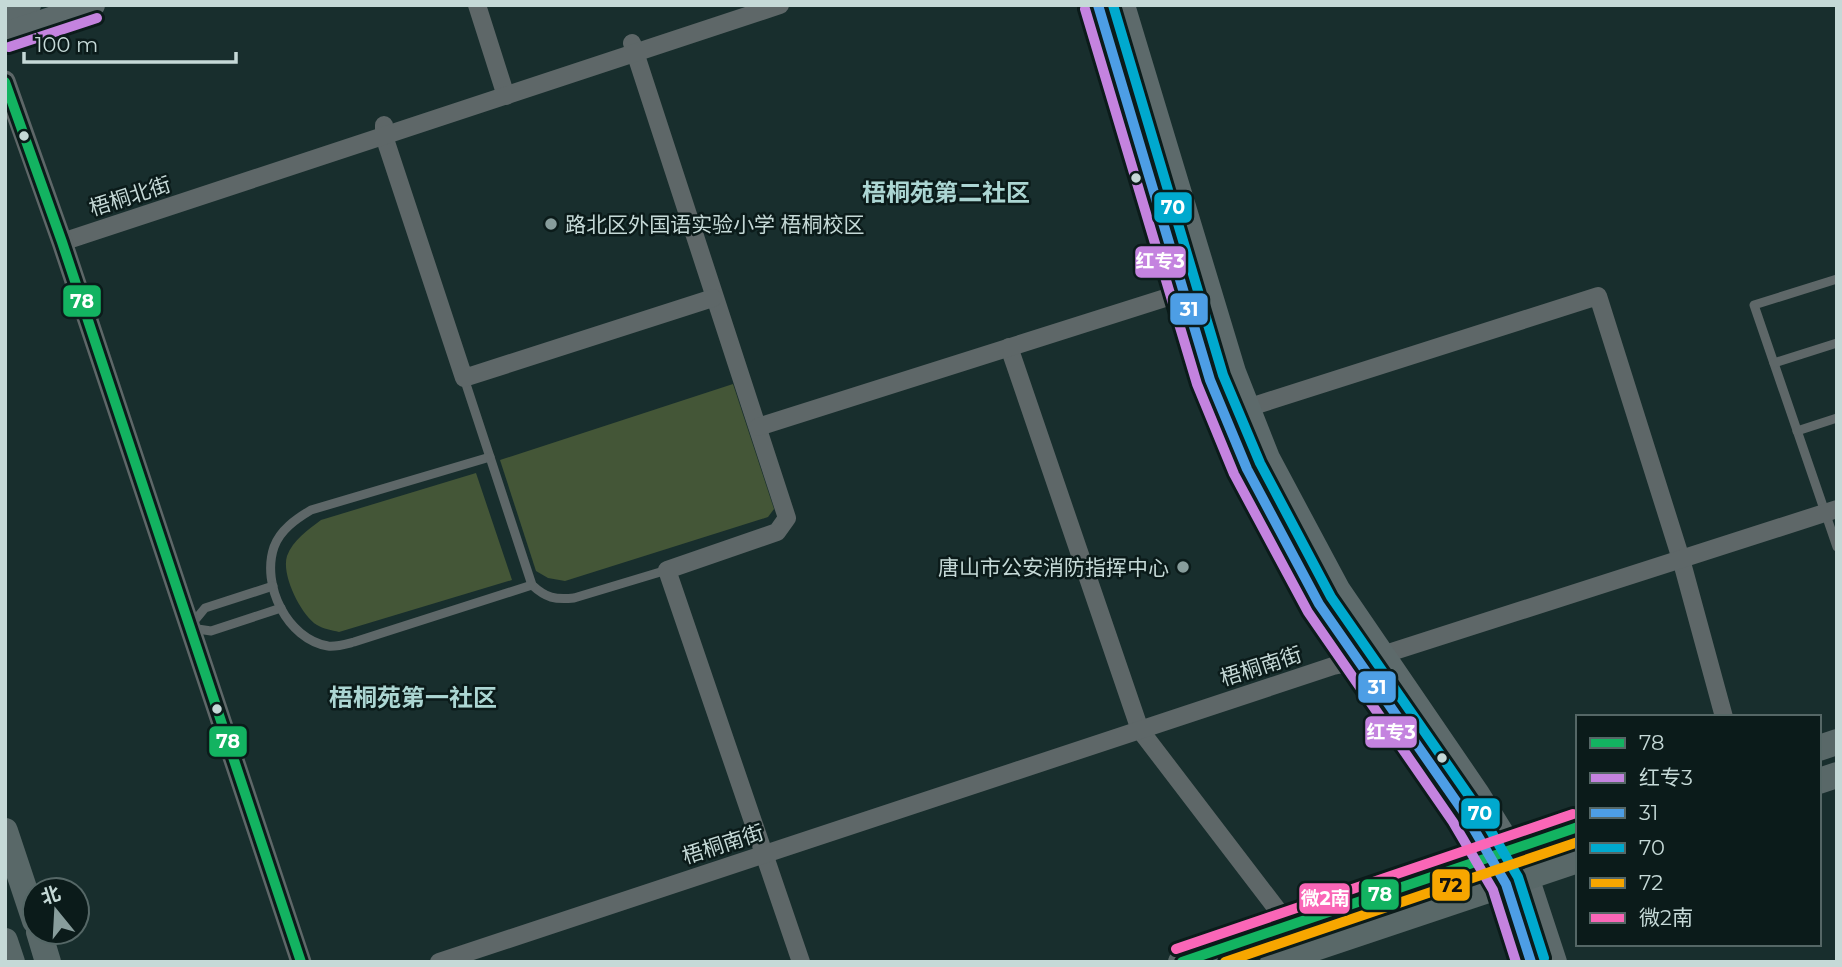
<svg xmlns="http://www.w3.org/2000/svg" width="1842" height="967" font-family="Montserrat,'Noto Sans SC',sans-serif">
	<rect width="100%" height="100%" fill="#182e2d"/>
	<g fill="#445637">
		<path d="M733 384 774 509 768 517 565 581 548 578 536 571 500 460Z"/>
		<path d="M476 473 512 580 339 632C332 630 323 629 317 625 301 615 281 575 287 556 293 540 308 530 321 520Z"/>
	</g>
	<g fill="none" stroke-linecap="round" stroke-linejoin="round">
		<g stroke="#5e6768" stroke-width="9">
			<path d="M1837 279 1754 305 1837 547"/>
			<path d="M1774 363 1837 343"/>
			<path d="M464 378 532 585C546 598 555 600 574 598L667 570"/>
			<path d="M1797 431 1837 418"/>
			<path d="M490 457 311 510C296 519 280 530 274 547 261 585 287 639 328 646 336 647 346 644 354 642L532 585"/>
			<path d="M191 625 205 608 273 586"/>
			<path d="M191 628 211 631 281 608"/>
		</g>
		<g stroke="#5e6768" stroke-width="18">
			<path d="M477 5 506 96"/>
			<path d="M632 43 787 518 777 532 667 570 801 962"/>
			<path d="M384 125V136L464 378 713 298"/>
			<path d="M62 242 780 5"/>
			<path d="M1009 347 1140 730 1289 925"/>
			<path d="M1247 408 1598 296 1681 559 1724 717"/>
			<path d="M758 427 1184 292"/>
			<path d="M1382 655 1837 509"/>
			<path d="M439 962 1333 666 1358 661"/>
		</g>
		<path stroke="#5e6768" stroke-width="21" d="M5 81 62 242 301 962"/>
		<g stroke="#5d6a6b" stroke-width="24">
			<path d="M1098 5 1210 380 1247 469 1319 604 1465 814 1506 884 1531 962"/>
			<path d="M1123 5 1234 372 1268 458 1338 589 1478 794 1512 849 1527 877 1555 962"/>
			<path d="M5 13 29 5"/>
			<path d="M5 34 93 5"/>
		</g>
		<g stroke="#596868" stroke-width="26">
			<path d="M1819 748 1837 742"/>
			<path d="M1819 781 1837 775"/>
			<path d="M5 831 35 921"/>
			<path d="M39 932 48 962"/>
			<path d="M5 941 12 962"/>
			<path d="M1181 962 1578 827"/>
			<path d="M1273 962 1578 860"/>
		</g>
		<defs>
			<g id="bus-1">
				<path d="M5 82 62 242 301 962"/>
				<path d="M1182 962 1578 827"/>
			</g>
			<g id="bus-2">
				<path d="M1085 9 1197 384 1234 474 1308 612 1453 822 1493 890 1516 962"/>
				<path d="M9 47 97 18"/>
			</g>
			<path id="bus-3" d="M1098 5 1210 380 1247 469 1319 604 1465 814 1506 884 1531 962"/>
			<path id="bus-4" d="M1113 5 1223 375 1260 463 1331 597 1476 806 1518 877 1544 958"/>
			<path id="bus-5" d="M1225 962 1578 842"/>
			<path id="bus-6" d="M1176 949 1573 814"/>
		</defs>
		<use href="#bus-1" stroke="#0b1b1a" stroke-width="16"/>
		<use href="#bus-2" stroke="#0b1b1a" stroke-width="16"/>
		<use href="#bus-3" stroke="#0b1b1a" stroke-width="16"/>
		<use href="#bus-4" stroke="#0b1b1a" stroke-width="16"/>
		<use href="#bus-5" stroke="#0b1b1a" stroke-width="16"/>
		<use href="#bus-6" stroke="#0b1b1a" stroke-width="16"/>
		<use href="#bus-1" stroke="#13b361" stroke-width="10"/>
		<use href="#bus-2" stroke="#c483df" stroke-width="10"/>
		<use href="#bus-3" stroke="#4d9ee5" stroke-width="10"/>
		<use href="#bus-4" stroke="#00a9ce" stroke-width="10"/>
		<use href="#bus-5" stroke="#f7a600" stroke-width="10"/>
		<use href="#bus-6" stroke="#fa66b7" stroke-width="10"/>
	</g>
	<g fill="#c5d9d7" stroke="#0b1b1a" stroke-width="2.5">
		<circle cx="24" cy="136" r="6"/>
		<circle cx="1136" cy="178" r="6"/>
		<circle cx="217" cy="709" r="6"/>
		<circle cx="1442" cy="758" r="6"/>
	</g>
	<g fill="#889d9c" stroke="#0b1b1a" stroke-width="2.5">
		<circle cx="551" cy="224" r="7"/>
		<circle cx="1183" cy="567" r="7"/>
	</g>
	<g text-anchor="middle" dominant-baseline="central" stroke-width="5" stroke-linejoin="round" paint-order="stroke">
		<g font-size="21" fill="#c5d9d7" stroke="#0b1b1a">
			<text transform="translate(130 196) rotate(-18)">梧桐北街</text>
			<text transform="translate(1261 666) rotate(-18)">梧桐南街</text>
			<text transform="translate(723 844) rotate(-18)">梧桐南街</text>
		</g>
		<g font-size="21" fill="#c5d9d7" stroke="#0b1b1a" text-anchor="start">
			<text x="565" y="224">路北区外国语实验小学 梧桐校区</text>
			<text x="1169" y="567" text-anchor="end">唐山市公安消防指挥中心</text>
		</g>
		<g font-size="24" font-weight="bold" fill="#acd6d3" stroke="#0b1b1a">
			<text x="946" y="192">梧桐苑第二社区</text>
			<text x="413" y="697">梧桐苑第一社区</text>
		</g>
	</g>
	<g stroke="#0b1b1a" stroke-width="2.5">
		<rect x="1153" y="191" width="40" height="33" rx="7" fill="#00a9ce"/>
		<rect x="1134" y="245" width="53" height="34" rx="7" fill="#c483df"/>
		<rect x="62" y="284" width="40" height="34" rx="7" fill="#13b361"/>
		<rect x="1169" y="292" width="40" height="34" rx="7" fill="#4d9ee5"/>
		<rect x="1357" y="670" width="40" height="34" rx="7" fill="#4d9ee5"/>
		<rect x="1364" y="715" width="54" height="34" rx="7" fill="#c483df"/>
		<rect x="208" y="725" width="40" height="33" rx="7" fill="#13b361"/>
		<rect x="1460" y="797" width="41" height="33" rx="7" fill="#00a9ce"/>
		<rect x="1431" y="868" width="40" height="34" rx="7" fill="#f7a600"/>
		<rect x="1360" y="878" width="40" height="33" rx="7" fill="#13b361"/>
		<rect x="1298" y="882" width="53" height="33" rx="7" fill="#fa66b7"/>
	</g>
	<g font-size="19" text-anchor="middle" font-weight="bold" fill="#fff">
		<text x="1173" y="214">70</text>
		<text x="1160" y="268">红专3</text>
		<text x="82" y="308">78</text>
		<text x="1189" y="316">31</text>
		<text x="1377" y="694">31</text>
		<text x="1391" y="739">红专3</text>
		<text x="228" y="748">78</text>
		<text x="1480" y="820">70</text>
		<text x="1380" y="901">78</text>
		<text x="1325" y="905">微2南</text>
	</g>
	<g font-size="19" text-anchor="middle" font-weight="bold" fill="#111">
		<text x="1451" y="892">72</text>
	</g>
	<rect width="1842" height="967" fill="none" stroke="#c5d9d7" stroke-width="14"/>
	<rect x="1576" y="715" width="245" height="231" fill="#0b1b1a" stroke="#556766" stroke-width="2"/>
	<rect x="1590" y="738" width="35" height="10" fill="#13b361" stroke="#556766" stroke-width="2"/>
	<text x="1639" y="750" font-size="21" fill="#c5d9d7">78</text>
	<rect x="1590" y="773" width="35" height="10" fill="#c483df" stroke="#556766" stroke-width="2"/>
	<text x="1639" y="785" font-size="21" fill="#c5d9d7">红专3</text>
	<rect x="1590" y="808" width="35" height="10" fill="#4d9ee5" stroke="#556766" stroke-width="2"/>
	<text x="1639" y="820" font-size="21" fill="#c5d9d7">31</text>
	<rect x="1590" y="843" width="35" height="10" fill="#00a9ce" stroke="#556766" stroke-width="2"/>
	<text x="1639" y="855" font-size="21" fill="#c5d9d7">70</text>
	<rect x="1590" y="878" width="35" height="10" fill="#f7a600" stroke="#556766" stroke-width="2"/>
	<text x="1639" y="890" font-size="21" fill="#c5d9d7">72</text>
	<rect x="1590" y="913" width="35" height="10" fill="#fa66b7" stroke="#556766" stroke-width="2"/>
	<text x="1639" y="925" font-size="21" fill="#c5d9d7">微2南</text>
	<g transform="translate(56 911) rotate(342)"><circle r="33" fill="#0b1b1a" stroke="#556766" stroke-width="2"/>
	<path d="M0-5L12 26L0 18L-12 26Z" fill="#889d9c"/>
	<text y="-10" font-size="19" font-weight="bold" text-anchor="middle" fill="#c5d9d7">北</text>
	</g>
	<path d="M24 52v10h212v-10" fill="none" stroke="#c5d9d7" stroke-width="3.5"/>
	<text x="35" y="52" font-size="21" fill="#c5d9d7" stroke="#0b1b1a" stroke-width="5" paint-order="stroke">100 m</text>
</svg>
